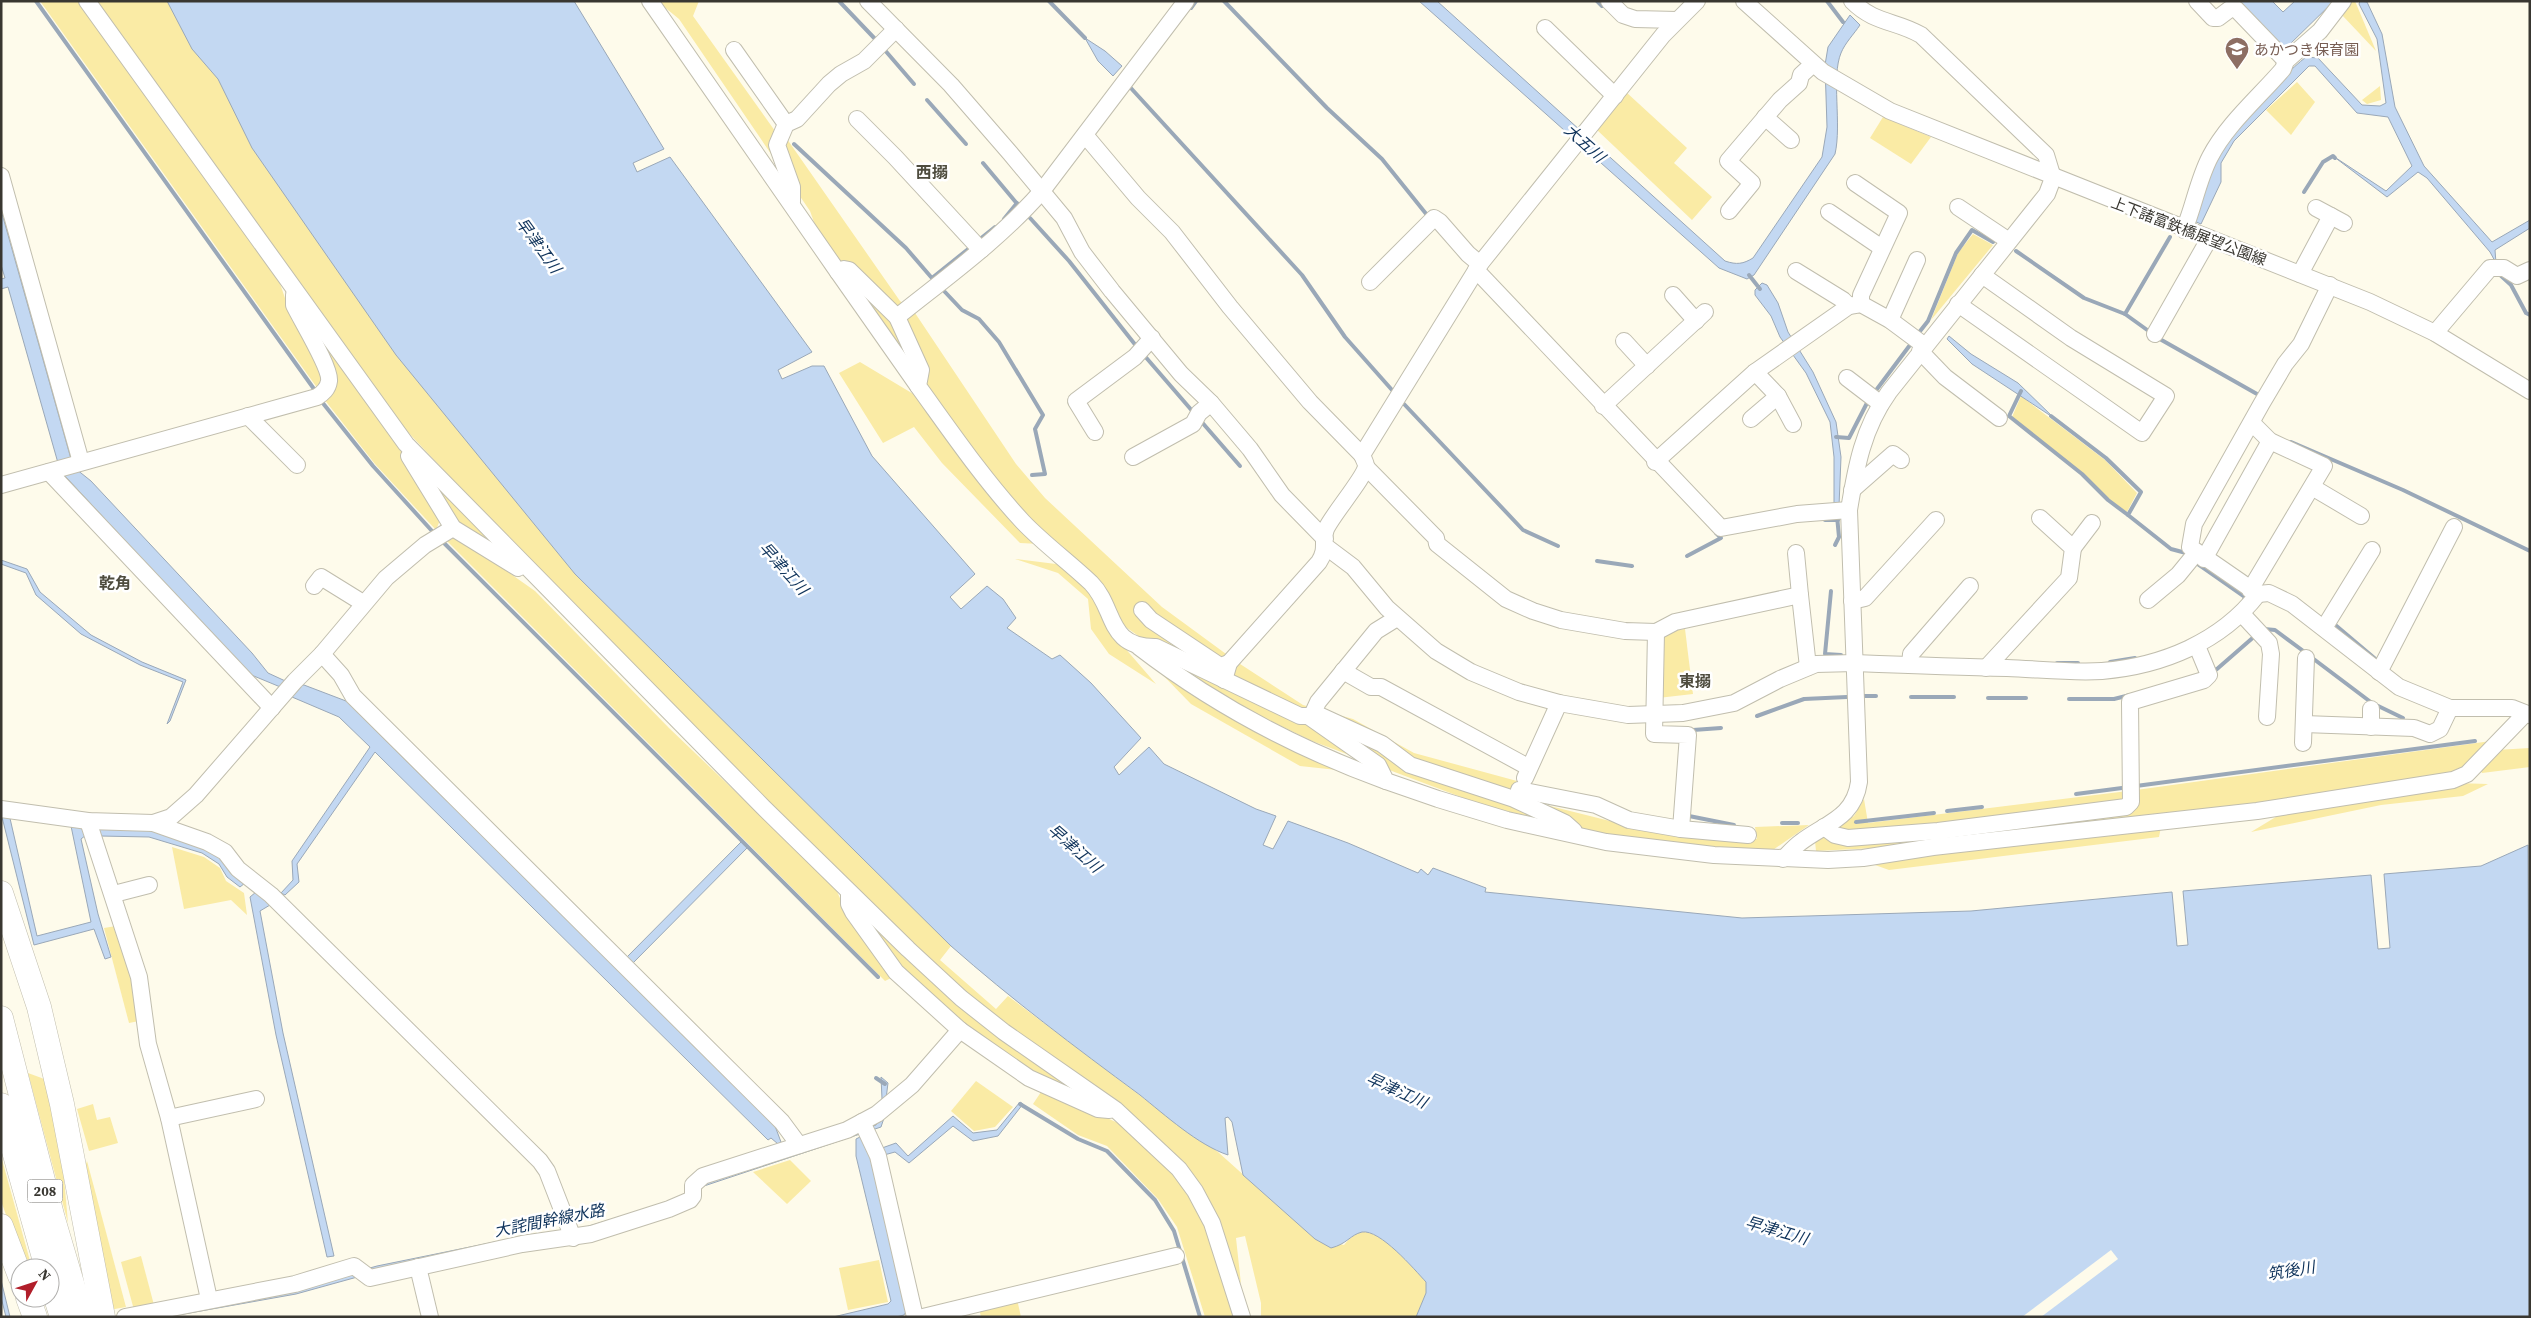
<svg xmlns="http://www.w3.org/2000/svg" width="2531" height="1318" font-family="'Source Serif 4','Noto Sans JP',serif">
	<rect width="100%" height="100%" fill="#fefbeb"/>
	<g fill="#faeba5">
		<path d="M40 1H81L275 269 286 301 321 367 324 381 318 389Z"/>
		<path d="M97 1H180L759 754 951 946 940 960 996 1009 1008 996 1179 1125 1218 1152 1315 1239 1344 1245C1349 1239 1355 1233 1363 1232 1381 1230 1414 1269 1426 1282V1293L1416 1317H1261V1303L1245 1236 1236 1238 1241 1284 1215 1214 1197 1182 990 1014 917 949 564 598 405 429Z"/>
		<path d="M657 1H699L693 16 775 131 787 139 900 301 915 313 1016 464 1045 498 1162 607 1237 662 1303 705 1353 719 1414 753 1517 781 1504 801H1530L1634 827 1757 839 1755 827 1809 825 1770 852 1686 847 1596 832 1485 806 1312 741 1235 704 1120 623 984 468 819 236 810 211 679 19Z"/>
		<path d="M2351 1H2355L2376 51 2342 15Z"/>
		<path d="M2297 82 2315 102 2291 135 2266 110Z"/>
		<path d="M2380 86 2381 100 2367 104 2362 100Z"/>
		<path d="M1626 92 1687 148 1674 163 1712 197 1692 220 1596 129Z"/>
		<path d="M1883 117 1931 137 1911 164 1870 138Z"/>
		<path d="M1973 234 1993 245 1931 320 1958 253Z"/>
		<path d="M304 315 399 444 440 520 436 530 375 464 324 399 334 387Z"/>
		<path d="M860 362 920 398 1040 544 1020 543 942 463 914 427 883 443 839 373Z"/>
		<path d="M2021 396 2105 460 2137 493 2127 512 2110 500 2080 471 2012 417Z"/>
		<path d="M420 465 512 561 459 524Z"/>
		<path d="M458 537 535 591 669 728 835 887 843 905 891 978 885 981 447 541Z"/>
		<path d="M1015 559 1064 565 1094 592 1105 625 1156 684 1109 654 1091 629 1088 599 1058 573Z"/>
		<path d="M1685 629 1693 694 1658 698V633Z"/>
		<path d="M1152 664 1346 771 1300 766 1191 704Z"/>
		<path d="M2491 741 2496 750 2530 748V767L2482 773 2479 768 2266 802 1875 848 1816 851 1815 841 1854 816 1864 799 1868 823 2136 790Z"/>
		<path d="M2455 783 2488 784 2463 796 2381 805 2251 832 2284 812Z"/>
		<path d="M2161 827 2159 837 1889 870 1875 865 1912 857Z"/>
		<path d="M172 847 204 857 220 868 226 881 244 893 247 915 231 900 184 909Z"/>
		<path d="M857 906 1090 1098 1027 1074 948 1012 893 962Z"/>
		<path d="M116 926 135 982 139 1021 129 1023 104 928Z"/>
		<path d="M28 1073 47 1080 60 1133 68 1223Z"/>
		<path d="M976 1081 1013 1107 995 1127 974 1131 951 1111Z"/>
		<path d="M1043 1089 1118 1123 1169 1169 1205 1220 1233 1317H1205L1177 1227 1158 1199 1107 1146 1078 1135 1033 1104Z"/>
		<path d="M93 1104 97 1120 110 1117 118 1143 89 1151 77 1109Z"/>
		<path d="M1 1156 32 1268 13 1234 1 1201Z"/>
		<path d="M790 1160 811 1181 787 1204 753 1172Z"/>
		<path d="M87 1161 126 1307 109 1310 84 1169Z"/>
		<path d="M141 1256 154 1305 134 1310 121 1262Z"/>
		<path d="M879 1260 888 1302 848 1310 839 1268Z"/>
		<path d="M1017 1299 1021 1317H981L979 1308Z"/>
	</g>
	<g fill="#c3d8f2" stroke="#9aa8b8">
		<path d="M167 1H574L664 149 633 163 637 172 670 157 812 352 778 370 782 379 812 366H824L872 456 975 574 950 597 961 609 987 586 1003 599 1016 618 1007 628 1052 659 1060 655 1091 683 1141 738 1114 767 1119 775 1149 747 1164 764 1256 809 1276 816 1263 845 1273 849 1288 821 1348 843 1418 873 1421 869 1428 875 1433 868 1486 888 1485 892 1742 918 1971 911 2172 892 2177 946 2188 945 2183 891 2371 875 2378 949 2390 948 2384 874 2481 866 2528 845 2530 1317H1416L1426 1293V1282C1414 1269 1380 1229 1362 1232 1350 1235 1347 1244 1331 1248L1315 1239 1243 1175 1232 1122 1228 1117 1225 1118 1228 1155C1198 1145 1165 1115 1140 1095 1075 1047 1011 999 951 946L575 574 396 355 252 148 218 79 192 49Z"/>
		<path d="M1419 1H1437L1725 261C1737 265 1743 264 1753 258L1822 157 1827 127 1825 65 1828 47 1850 15 1860 25C1854 34 1845 43 1841 53 1831 77 1842 124 1835 154L1754 275 1747 279 1719 268Z"/>
		<path d="M2238 1H2272L2283 12 2295 1H2334L2287 47H2281Z"/>
		<path d="M2360 1 2367 2 2382 34 2395 107 2424 166 2492 242 2530 220V228L2495 250 2496 263 2490 252 2427 178 2418 172 2387 197 2333 156 2386 191 2412 166 2388 117 2357 113 2315 66H2309L2234 141 2221 163V182L2201 224 2194 221C2200 204 2203 183 2211 166 2227 135 2278 79 2306 57L2318 58 2362 105 2380 106 2386 103 2377 39 2359 4Z"/>
		<path d="M1085 38 1105 51 1122 66 1113 76 1098 61Z"/>
		<path d="M1 210 71 459 76 469 91 481 252 653 268 673 294 685H304L346 701 775 1126 781 1142 778 1144 771 1138 768 1140 375 752 297 864 299 882 285 895 281 893 293 880 292 861 370 747 339 717 292 697 290 691 249 674 65 476 58 463 8 287 1 289V279L5 278 1 265Z"/>
		<path d="M1762 283 1767 285 1778 303 1788 332 1813 372 1836 422 1841 457 1839 506H1834V457L1830 422 1806 373 1780 337 1771 316 1755 295V290Z"/>
		<path d="M1949 336 1971 354 2018 383 2054 418 1972 364 1947 339Z"/>
		<path d="M1 560 27 569 40 592 91 635 142 662 186 680 170 721 167 724 183 682 140 665 81 634 36 595 26 573 1 564Z"/>
		<path d="M1 813 9 814 37 936 91 922 71 826 79 824 86 831V835L81 839 98 914 111 957 105 959 94 929 34 945Z"/>
		<path d="M101 827 151 829 216 854 245 883 240 887 227 877 219 864 202 853 149 837 100 836 98 831Z"/>
		<path d="M742 841 748 847 632 964 626 958Z"/>
		<path d="M256 892 270 905 260 911 283 1033 334 1256 327 1257 276 1035 250 897Z"/>
		<path d="M881 1077 888 1083 886 1099H882Z"/>
		<path d="M1020 1102 1023 1104 998 1136 973 1141 953 1126 909 1163 895 1152 884 1155 882 1148 896 1143 908 1156 953 1116 973 1133 997 1130Z"/>
		<path d="M881 1117 884 1118 881 1127 698 1188 674 1203 587 1230 379 1271 296 1294 167 1317 295 1289 377 1266 524 1236 586 1227 674 1200 699 1184 876 1125Z"/>
		<path d="M860 1137 871 1154 907 1310 904 1315 896 1317H833L888 1304 891 1301 856 1156V1139Z"/>
		<path d="M1 1280 10 1317H6L1 1297Z"/>
	</g>
	<path fill="#fefbeb" d="M2111 1250 2118 1259 2041 1317H2022Z"/>
	<g fill="none" stroke-linecap="round" stroke-linejoin="round">
		<g stroke="#9aa8b8" stroke-width="4">
			<path d="M36 1 314 389"/>
			<path d="M839 1 877 41"/>
			<path d="M1049 1 1085 38"/>
			<path d="M1224 1 1327 108 1382 159 1427 215"/>
			<path d="M1597 1 1602 6"/>
			<path d="M1827 1 1843 22"/>
			<path d="M1191 8 1196 1"/>
			<path d="M883 48 914 84"/>
			<path d="M1131 83 1129 86 1302 275 1345 337 1392 390"/>
			<path d="M927 100 966 144"/>
			<path d="M794 144 906 248 931 277"/>
			<path d="M983 163 1019 206"/>
			<path d="M2304 192 2323 162 2333 156 2335 158"/>
			<path d="M1030 218 1069 261 1137 347"/>
			<path d="M1004 219 1017 203"/>
			<path d="M980 239 995 227"/>
			<path d="M2016 251 2084 298 2125 314 2150 332"/>
			<path d="M2499 274 2511 285 2526 313 2530 315"/>
			<path d="M1749 275 1760 289"/>
			<path d="M932 278 972 246"/>
			<path d="M945 292 962 310 979 319 999 342 1043 415 1035 429 1045 474 1032 475"/>
			<path d="M2125 314 2170 237"/>
			<path d="M1917 335 1928 321 1956 253 1972 230 1993 242"/>
			<path d="M2158 338 2257 394"/>
			<path d="M1143 354 1194 413"/>
			<path d="M2021 391 2009 416 2082 474 2108 500 2128 515"/>
			<path d="M1874 393 1913 341"/>
			<path d="M322 402 373 466 432 531"/>
			<path d="M1404 404 1523 530 1558 546"/>
			<path d="M2051 416 2106 458 2141 492 2128 515 2171 549 2186 553"/>
			<path d="M1200 420 1240 466"/>
			<path d="M1836 437 1849 438 1868 401"/>
			<path d="M2291 442 2403 490 2530 551"/>
			<path d="M1825 520H1838"/>
			<path d="M444 543 878 977"/>
			<path d="M1835 545 1839 537 1837 516"/>
			<path d="M1687 556 1721 538 1716 533"/>
			<path d="M1597 561 1632 566"/>
			<path d="M2195 562 2245 597 2244 600"/>
			<path d="M1831 591 1825 654 1841 655"/>
			<path d="M2333 623 2379 662"/>
			<path d="M2264 629 2275 630 2306 653"/>
			<path d="M2311 657 2372 703 2403 718"/>
			<path d="M2110 662 2135 658"/>
			<path d="M2057 663H2078"/>
			<path d="M2211 671 2217 669 2256 635"/>
			<path d="M1864 696H1876"/>
			<path d="M1911 697H1954"/>
			<path d="M1988 698H2026"/>
			<path d="M2069 699H2114L2130 695"/>
			<path d="M1757 716 1804 699 1847 697"/>
			<path d="M1693 730 1721 728"/>
			<path d="M2136 786 2475 741"/>
			<path d="M2076 794 2122 788"/>
			<path d="M1947 811 1982 807"/>
			<path d="M1689 816 1734 825"/>
			<path d="M1856 822 1934 813"/>
			<path d="M1782 823H1798"/>
			<path d="M876 1078 885 1084"/>
			<path d="M1020 1104 1078 1139 1107 1151 1155 1200 1174 1231 1200 1317"/>
		</g>
		<defs>
			<g id="minor">
				<path d="M87 1 406 444 763 807 908 949 961 998 1004 1032 1116 1110 1179 1169 1195 1191 1212 1223 1242 1317"/>
				<path d="M650 1 838 272 844 269 849 270 897 317 921 370 918 386C952 433 984 480 1023 522 1044 544 1069 562 1091 583 1116 608 1106 648 1156 647L1300 716H1308L1378 765 1386 781 1438 799 1507 820 1606 842 1714 855 1828 860 1863 858 1933 847 2257 811 2453 780 2467 774 2524 715"/>
				<path d="M868 1 951 85 1010 153 1064 218 1082 252 1112 291 1181 374 1211 403 1250 449 1282 495 1325 539"/>
				<path d="M1609 1 1623 15 1635 19 1677 20"/>
				<path d="M1744 1 1823 72 1890 111 2370 302 2435 333 2530 391"/>
				<path d="M2197 1 2213 18H2218L2230 9H2236L2286 61"/>
				<path d="M1545 28 1615 96"/>
				<path d="M734 50 786 124"/>
				<path d="M1765 117 1791 140"/>
				<path d="M857 119 895 157 981 250"/>
				<path d="M1085 135 1138 198 1172 232 1230 307 1310 402 1362 455"/>
				<path d="M1 176 81 462"/>
				<path d="M1855 183 1899 213 1861 295V304"/>
				<path d="M792 202V187L777 145 786 124 797 119 829 84 841 74 864 61 896 29"/>
				<path d="M1958 207 2009 241"/>
				<path d="M2316 208 2344 223"/>
				<path d="M1729 211 1752 183 1728 161 1780 100 1799 83 1801 75 1813 64"/>
				<path d="M1829 212 1882 248"/>
				<path d="M2184 230C2194 206 2198 180 2210 157 2227 124 2259 97 2283 69L2286 61 2320 31 2343 1"/>
				<path d="M1476 270 1721 528 1797 514 1849 510"/>
				<path d="M1796 271 1843 300 1849 306"/>
				<path d="M838 272 918 386"/>
				<path d="M2300 274 2331 216"/>
				<path d="M1370 282 1434 218 1440 222 1468 254 1480 264"/>
				<path d="M2330 285 2301 344 2285 364 2262 403 2194 524 2190 547 2258 594 2269 593 2292 604 2399 687 2450 708H2512L2530 715"/>
				<path d="M1673 295 1696 321"/>
				<path d="M1958 304 2142 433 2166 396 2071 338 1982 275"/>
				<path d="M897 317C947 277 999 240 1042 191L1186 1"/>
				<path d="M1890 320 1917 260"/>
				<path d="M2435 333 2490 268H2504L2517 276 2530 270"/>
				<path d="M2155 334 2209 239"/>
				<path d="M1624 341 1647 366"/>
				<path d="M1920 351 1945 377 1999 418"/>
				<path d="M1755 372 1778 396 1793 424"/>
				<path d="M1847 378 1881 404"/>
				<path d="M1603 406 1705 312"/>
				<path d="M248 416 297 465"/>
				<path d="M1751 419 1778 396"/>
				<path d="M1095 432 1076 401 1135 357 1152 338"/>
				<path d="M409 456 453 528 518 568"/>
				<path d="M1133 457 1193 424 1199 413 1211 403"/>
				<path d="M1655 462 1755 372 1849 306 1861 304 1890 320 1925 346"/>
				<path d="M1366 467 1436 538 1437 544 1506 599 1533 611 1561 620 1625 631 1656 632 1675 622 1800 595 1808 667"/>
				<path d="M49 472 272 708"/>
				<path d="M1 485 317 397C323 393 328 389 329 381 331 368 301 320 294 305V295"/>
				<path d="M2312 487 2361 516"/>
				<path d="M1852 490 1893 454 1901 460"/>
				<path d="M1325 546 1353 567 1387 608 1436 651 1471 672 1519 692 1559 703 1628 715 1683 713 1734 703 1780 679 1816 664 1855 663C1905 665 1956 667 2007 668 2038 669 2071 673 2102 671 2162 666 2221 642 2258 594"/>
				<path d="M2073 548 2092 523"/>
				<path d="M1796 553 1800 595"/>
				<path d="M2204 559 2270 441"/>
				<path d="M314 586 321 577 363 603"/>
				<path d="M2250 590 2324 466 2270 441 2252 423"/>
				<path d="M2148 600 2178 575 2196 553"/>
				<path d="M1852 601 1865 598 1936 520"/>
				<path d="M1142 610 1151 620 1220 666 1229 663"/>
				<path d="M2242 614 2269 643 2271 654 2267 717"/>
				<path d="M2324 628 2372 550"/>
				<path d="M1656 632 1654 734 1688 735 1681 829"/>
				<path d="M1139 647C1213 704 1298 749 1386 781"/>
				<path d="M322 654 341 675 353 696 782 1122 799 1145"/>
				<path d="M1910 665 1911 654 1970 586"/>
				<path d="M1986 668 2069 578 2073 548 2040 518"/>
				<path d="M1343 671 1371 687H1381L1528 767"/>
				<path d="M2379 672 2454 527"/>
				<path d="M1224 680 1229 663 1319 562C1328 548 1321 542 1326 529 1333 514 1365 477 1366 466 1366 463 1363 458 1362 455L1480 264 1663 35 1697 1"/>
				<path d="M1313 713 1318 702 1376 631 1397 618"/>
				<path d="M1321 716 1382 744 1410 765 1514 799 1565 823 1574 831"/>
				<path d="M2304 724 2414 728 2430 734 2440 729 2450 708"/>
				<path d="M2371 727V709"/>
				<path d="M2303 743 2306 658"/>
				<path d="M1525 778 1559 703"/>
				<path d="M1519 790 1596 805 1629 820 1681 829 1748 835"/>
				<path d="M1 809 88 821 153 823 171 817 196 795 295 681 322 654 386 578 425 545 453 528"/>
				<path d="M88 821 139 977 148 1044 169 1118 209 1299"/>
				<path d="M153 823 207 842 225 852 238 869 271 895 540 1161 547 1171 573 1238"/>
				<path d="M1824 827 1835 835 1848 838 1938 831 2126 807 2131 802 2130 702 2204 680 2209 675 2197 646"/>
				<path d="M1783 859C1789 853 1794 847 1801 842 1826 823 1854 818 1859 782L1849 510C1856 467 1863 428 1889 392L2047 194 2053 178 2046 155 1921 35C1895 20 1875 24 1852 1"/>
				<path d="M849 893V904L853 912 896 972 960 1030"/>
				<path d="M114 894 149 885"/>
				<path d="M169 1118 256 1099"/>
				<path d="M862 1122 878 1156 915 1317"/>
				<path d="M418 1267 430 1317"/>
				<path d="M125 1317 295 1284 354 1266 370 1278 522 1244 591 1234 669 1209 690 1200 693 1196V1185L703 1176 847 1130 877 1114 912 1085 960 1030 1029 1078 1098 1109 1109 1110"/>
				<path d="M923 1317 1176 1256"/>
			</g>
			<g id="highway">
				<path d="M1 893 39 1007 62 1104 103 1317"/>
				<path d="M1 1018 53 1219 82 1317"/>
				<path d="M1 1105 47 1268"/>
				<path d="M1 1226 20 1276"/>
				<path d="M50 1279 62 1317"/>
				<path d="M28 1298 35 1317"/>
			</g>
		</defs>
		<use href="#minor" stroke="#c1beae" stroke-width="18"/>
		<use href="#highway" stroke="#c1beae" stroke-width="25"/>
		<use href="#minor" stroke="#fff" stroke-width="16"/>
		<use href="#highway" stroke="#fff" stroke-width="24"/>
	</g>
	<defs>
		<symbol id="school-pin" viewBox="-11 -11 22 30"><path d="M0 17L-7.5 6A9.5 9.5 0 1 1 7.5 6Z" fill="#8d6e63" stroke="#fff"/><path d="M0-5L7-2L0 1L-7-2ZM-4 1L0 2.5L4 1V4Q0 6-4 4Z" fill="#fff"/></symbol>
	</defs>
	<g fill-rule="evenodd">
		<use href="#school-pin" x="2223" y="35" width="28" height="38"/>
	</g>
	<g text-anchor="middle" dominant-baseline="central" stroke-width="5" stroke-linejoin="round" paint-order="stroke">
		<rect fill="#fff" stroke="#74736f" stroke-width="1" x="27.5" y="1179.5" width="35" height="23" rx="4"/>
		<g font-size="14" font-weight="bold" fill="#393731">
			<text x="45" y="1191">208</text>
		</g>
		<g font-size="15" fill="#785e54" stroke="#fff" text-anchor="start">
			<text x="2254" y="49">あかつき保育園</text>
		</g>
		<g font-size="15" fill="#393731" stroke="#fff">
			<text transform="translate(2189 231) rotate(21)">上下諸富鉄橋展望公園線</text>
		</g>
		<g font-size="16" font-style="italic" fill="#0f335b" stroke="#fff">
			<text transform="translate(1585 143) rotate(42)">大五川</text>
			<text transform="translate(539 245) rotate(54)">早津江川</text>
			<text transform="translate(784 568) rotate(48)">早津江川</text>
			<text transform="translate(1075 848) rotate(41)">早津江川</text>
			<text transform="translate(1397 1090) rotate(24)">早津江川</text>
			<text transform="translate(549 1220) rotate(-11)">大詫間幹線水路</text>
			<text transform="translate(1777 1230) rotate(16)">早津江川</text>
			<text transform="translate(2291 1270) rotate(-9)">筑後川</text>
		</g>
		<g font-size="16" font-weight="bold" fill="#4e4c3e" stroke="#fff">
			<text x="932" y="172">西搦</text>
			<text x="115" y="583">乾角</text>
			<text x="1695" y="681">東搦</text>
		</g>
	</g>
	<rect width="2531" height="1318" fill="none" stroke="#393731" stroke-width="5"/>
	<g transform="translate(35 1283) rotate(50)"><circle r="24" fill="#ffffff" stroke="#b0afad"/>
	<path d="M0-4L9 19L0 12L-9 19Z" fill="#b11e2a"/>
	<text y="-8" font-size="14" font-weight="bold" text-anchor="middle" fill="#393731">N</text>
	</g>
</svg>
